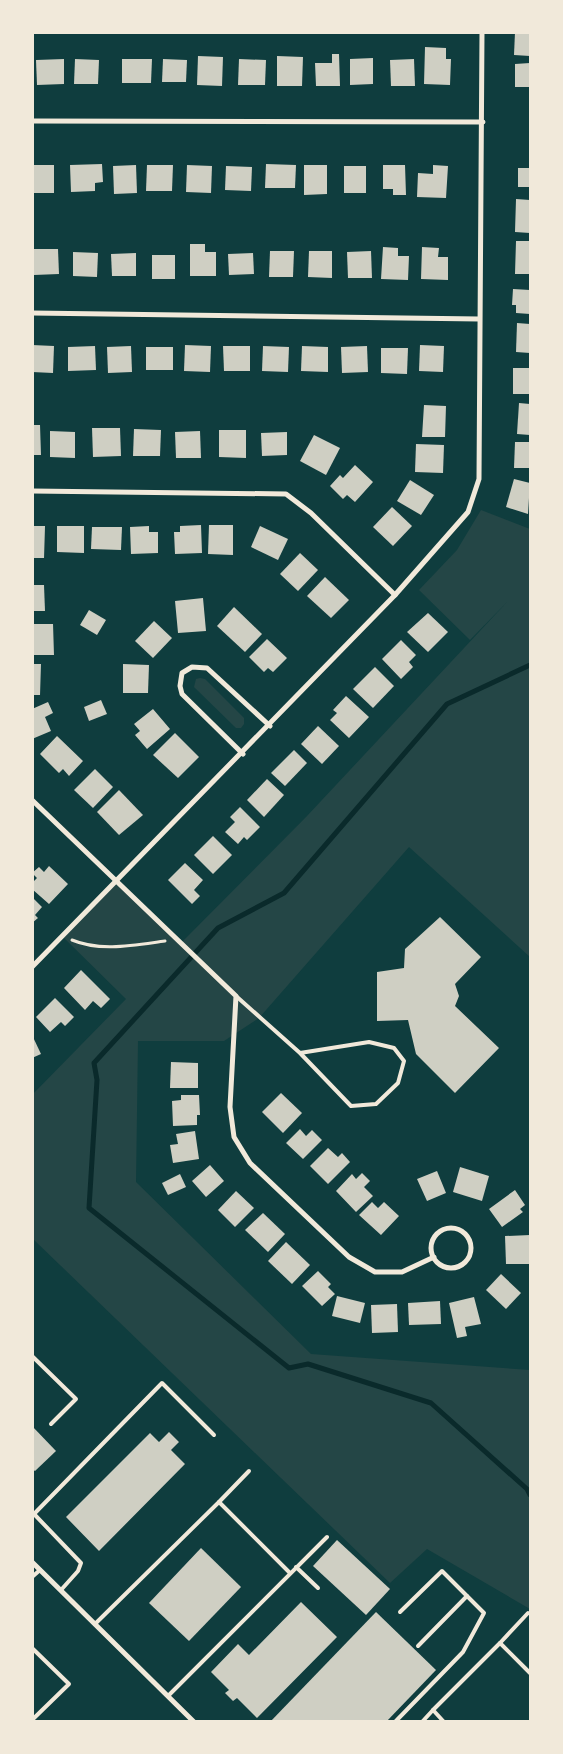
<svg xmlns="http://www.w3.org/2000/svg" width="563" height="1754" font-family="Poppins,sans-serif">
	<rect width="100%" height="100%" fill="#0f3d3e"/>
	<g fill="#244646">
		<path d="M481 510 530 529V957L409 847 259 1018 224 1041H138L136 1182 311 1354 530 1370V1609L427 1549 390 1583 33 1239 32 1095 126 999 62 936 116 881 181 943 307 816 508 601 470 640 419 590 457 550Z"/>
		<path d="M200 678 205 679 244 718V724L241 728H236L194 687 196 679Z"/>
	</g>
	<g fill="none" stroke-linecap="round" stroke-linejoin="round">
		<path stroke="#0a2a2b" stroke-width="5" d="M530 665 447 704 284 893 218 928 94 1063 97 1080 89 1208 289 1368 308 1364 431 1403 527 1489 530 1495"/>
	</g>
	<g fill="#cfcfc3">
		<path d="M515 32H530V56L514 55Z"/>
		<path d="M425 47 446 48V59H451L450 85 424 84Z"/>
		<path d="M332 54H339L340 86H316L315 63H332Z"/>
		<path d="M198 56 223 57 222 86 197 85Z"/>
		<path d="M277 56 303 57 302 86H277Z"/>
		<path d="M373 58V84L350 85V59Z"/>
		<path d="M64 59V84L37 85 36 60Z"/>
		<path d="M75 59 99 60 98 84H74Z"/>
		<path d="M122 59H152L151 83H122Z"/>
		<path d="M163 59 187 60 186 82H162Z"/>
		<path d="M239 59 266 60 265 85H238Z"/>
		<path d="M414 59 415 86H391L390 60Z"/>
		<path d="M530 63V87H515V64Z"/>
		<path d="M102 164 103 182 95 183V191L71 192 70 165Z"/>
		<path d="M266 164 296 165 295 188H265Z"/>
		<rect x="32" y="165" width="22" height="28"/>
		<path d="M136 165 137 193 114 194 113 166Z"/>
		<path d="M147 165H173L172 191H146Z"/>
		<path d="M187 165 212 166 211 193 186 192Z"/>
		<path d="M304 165H327V194L304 195Z"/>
		<path d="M383 165H405L406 195H393V189H383Z"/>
		<path d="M433 165 448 166 446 198 417 197 418 173 433 174Z"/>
		<path d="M226 166 252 167 251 191 225 190Z"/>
		<rect x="344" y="166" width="22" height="27"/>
		<rect x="518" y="168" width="12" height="19"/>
		<path d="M516 199 530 200V233L515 232Z"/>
		<path d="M516 241H530V274H515Z"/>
		<path d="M190 244H205V252H216V276H190Z"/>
		<path d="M383 247 398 248V256H409L408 280 381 279Z"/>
		<path d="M422 247 439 248 438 257H448V280L421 279Z"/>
		<path d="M33 249H58L59 274 34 275Z"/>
		<path d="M270 251H294L293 277H269Z"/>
		<path d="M309 251H332V278L308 277Z"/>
		<path d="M371 251 372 278H348L347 252Z"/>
		<path d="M73 252 98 253 97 277 73 276Z"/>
		<path d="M136 253V276H112L111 254Z"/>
		<path d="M253 253 254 274 229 275 228 254Z"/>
		<rect x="152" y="255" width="23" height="24"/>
		<path d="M513 289 530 290V314L516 313V305H512Z"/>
		<path d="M517 323 530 324V353L516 352Z"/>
		<path d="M32 345 54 346 53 373 32 372Z"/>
		<path d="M185 345 211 346 210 372 184 371Z"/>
		<path d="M420 345 444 346 443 372 419 371Z"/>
		<path d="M95 346 96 370 68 371V347Z"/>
		<path d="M131 346 132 372 108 373 107 347Z"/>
		<path d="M223 346H250V371H224Z"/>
		<path d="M263 346 289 347 288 372 262 371Z"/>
		<path d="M302 346 328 347V372L301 371Z"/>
		<path d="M367 346 368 372 342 373 341 347Z"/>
		<rect x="146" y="347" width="27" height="23"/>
		<path d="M381 348H408L407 374 381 373Z"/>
		<rect x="513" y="368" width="17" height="26"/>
		<path d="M519 403 530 404V435L517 434Z"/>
		<path d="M424 405 446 406 445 437H422Z"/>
		<path d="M32 425H40L41 455H32Z"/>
		<path d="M92 428H120L121 456 93 457Z"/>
		<path d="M134 429 161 430 160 456H133Z"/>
		<path d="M219 430H246V458L219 457Z"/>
		<path d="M50 431 75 432V458L50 457Z"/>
		<path d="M200 431 201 458H176L175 432Z"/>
		<path d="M287 432V455L262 456 261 433Z"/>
		<path d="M314 435 340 448 326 475 300 461Z"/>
		<path d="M515 442H530V468H514Z"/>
		<path d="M416 444 444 445 443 473 415 472Z"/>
		<path d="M355 465 373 482 355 502 347 495 343 499 330 486 340 475 343 478Z"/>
		<path d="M514 479 530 483 528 514 506 507Z"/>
		<path d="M410 480 434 495 421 515 397 501Z"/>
		<path d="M392 507 412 526 393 546 373 527Z"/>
		<path d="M201 525 202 553 175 554 174 532H180V526Z"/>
		<path d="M209 525H233V555L208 554Z"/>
		<path d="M32 526H45L44 558H32Z"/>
		<path d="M57 526H84V553L57 552Z"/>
		<path d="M149 526V532H158V553L131 554 130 527Z"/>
		<path d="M260 526 288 539 278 560 251 547Z"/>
		<path d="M92 527H122L121 550 91 549Z"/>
		<path d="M300 553 318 570 298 591 280 574Z"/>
		<path d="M325 577 349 600 331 618 307 596Z"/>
		<path d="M32 585H44L45 611H32Z"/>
		<path d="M203 598 206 631 178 633 175 601Z"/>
		<path d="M234 607 262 634 245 652 217 626Z"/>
		<path d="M89 610 106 620 97 635 80 625Z"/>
		<path d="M428 613 448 632 428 652 407 632Z"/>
		<path d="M154 621 172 638 153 658 135 641Z"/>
		<path d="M32 624H53L54 655H32Z"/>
		<path d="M267 639 287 658 273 672 268 668 264 672 249 657Z"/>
		<path d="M401 640 416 655 409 662 413 667 401 679 382 659Z"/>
		<path d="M32 664H41L40 695H32Z"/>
		<path d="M123 664 149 665 148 693H123Z"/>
		<path d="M375 667 394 686 373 708 353 689Z"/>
		<path d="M346 696 369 717 349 738 330 720 337 713 333 710Z"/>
		<path d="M101 700 107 714 89 721 84 707Z"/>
		<path d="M48 702 53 713 45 717 51 731 32 739V709Z"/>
		<path d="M153 709 170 729 147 749 135 735 140 731 134 724Z"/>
		<path d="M318 726 339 746 322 764 301 744Z"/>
		<path d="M175 733 199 757 178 778 153 755Z"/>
		<path d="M57 736 83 761 69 776 63 769 59 773 40 754Z"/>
		<path d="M294 750 307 763 285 786 271 773Z"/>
		<path d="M95 769 113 787 93 808 74 790Z"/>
		<path d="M267 779 284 795 264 817 247 800Z"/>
		<path d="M119 790 143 815 119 835 97 812Z"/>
		<path d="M240 807 260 827 247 840 244 837 238 844 225 832 235 822 230 817Z"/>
		<path d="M213 836 232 855 213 874 194 855Z"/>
		<path d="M185 863 203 880 194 890 200 896 192 904 168 880Z"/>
		<path d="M49 866 68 884 49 904 32 889V883L37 878 32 873 39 867 44 872Z"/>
		<path d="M32 897 42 907 35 915 38 918 32 923Z"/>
		<path d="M440 917 481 957 455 984 459 996 455 1006 499 1048 455 1093 416 1054 408 1020 377 1021V972L404 968 405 949Z"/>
		<path d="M81 970 110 999 101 1008 93 1001 85 1010 64 988Z"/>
		<path d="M55 998 74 1017 65 1026 61 1022 50 1032 36 1017Z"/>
		<path d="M32 1035 41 1054 32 1058Z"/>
		<path d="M171 1062 198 1063V1088H170Z"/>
		<path d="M281 1093 302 1113 283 1133 262 1112Z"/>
		<path d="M181 1095H199L200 1115H197V1125L173 1126 172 1101 181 1100Z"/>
		<path d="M300 1129 306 1136 312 1130 322 1140 303 1159 286 1143Z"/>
		<path d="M195 1131 199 1159 173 1163 170 1145 178 1144 176 1134Z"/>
		<path d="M328 1148 338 1157 342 1153 350 1162 328 1184 310 1166Z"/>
		<path d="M210 1165 224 1181 206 1197 192 1181Z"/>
		<path d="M460 1167 489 1176 482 1201 453 1192Z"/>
		<path d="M437 1171 446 1193 427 1201 417 1179Z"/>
		<path d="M362 1173 370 1181 364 1187 373 1196 356 1212 336 1191 352 1174 356 1179Z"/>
		<path d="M180 1174 186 1187 168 1195 162 1183Z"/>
		<path d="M515 1190 525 1205 520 1209 523 1212 502 1227 489 1209Z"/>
		<path d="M236 1191 254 1208 235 1227 218 1210Z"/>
		<path d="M372 1202 378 1208 384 1202 399 1216 381 1235 359 1215Z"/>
		<path d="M263 1213 285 1234 268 1252 245 1230Z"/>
		<path d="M530 1235V1264H506L505 1236Z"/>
		<path d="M286 1242 310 1265 292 1284 268 1261Z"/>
		<path d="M318 1271 331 1284 328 1287 335 1294 322 1306 302 1286Z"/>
		<path d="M501 1274 521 1293 506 1309 486 1290Z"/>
		<path d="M337 1296 365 1303 360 1323 332 1316Z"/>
		<path d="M474 1297 481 1324 465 1327 467 1336 457 1338 449 1303Z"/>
		<path d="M440 1301 441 1324 409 1325 408 1303Z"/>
		<path d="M397 1304 398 1332 372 1333 371 1305Z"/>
		<path d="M32 1426 56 1451 35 1471 32 1469Z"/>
		<path d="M169 1432 179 1442 171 1450 185 1464 99 1551 66 1517 150 1433 159 1442Z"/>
		<path d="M337 1540 390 1589 366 1615 313 1566Z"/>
		<path d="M201 1548 241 1587 189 1641 149 1603Z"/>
		<path d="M301 1602 337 1637 257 1718 237 1698 233 1701 225 1693 229 1690 211 1672 238 1644 249 1655Z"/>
		<path d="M376 1612 436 1670 386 1722H270Z"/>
	</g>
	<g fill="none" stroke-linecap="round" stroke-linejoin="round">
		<path stroke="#f1e9da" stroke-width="3" d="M72 940C100 952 135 945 165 941"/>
		<g stroke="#f1e9da" stroke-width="4">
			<path d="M236 996 300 1053 351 1106 376 1104 398 1083 404 1061 394 1048 369 1042 300 1053"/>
			<path d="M32 1356 76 1399 51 1424"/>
			<path d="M219 1502 249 1471"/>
			<path d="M34 1514 162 1383 214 1435"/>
			<path d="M34 1514 81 1563 78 1571 61 1590"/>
			<path d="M296 1567 318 1588"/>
			<path d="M32 1577 40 1570"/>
			<path d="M95 1624 219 1502 290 1573"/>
			<path d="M500 1643 528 1613"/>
			<path d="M418 1646 467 1596"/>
			<path d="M32 1648 69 1684 32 1720"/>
			<path d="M168 1696 327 1537"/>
			<path d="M433 1710 500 1643 530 1673"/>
			<path d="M395 1722 463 1652 484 1613 442 1571 400 1612"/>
			<path d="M422 1722 433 1710 444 1722"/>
		</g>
		<g stroke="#f1e9da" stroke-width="5">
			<path d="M32 121 483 122"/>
			<path d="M32 313 479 319"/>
			<path d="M32 491 286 494 311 513 395 595"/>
			<path d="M243 754 182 694 180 686 182 673 192 667 207 668 270 726"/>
			<path d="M32 800 236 996 230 1107 234 1137 250 1163 349 1257 375 1272H402L434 1257"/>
			<path d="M32 967 395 595 468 512 479 479 482 32"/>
			<circle cx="451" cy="1248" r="20"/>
			<path d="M32 1562 194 1722"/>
		</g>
	</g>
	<rect width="563" height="1754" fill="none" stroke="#f1e9da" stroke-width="68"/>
</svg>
